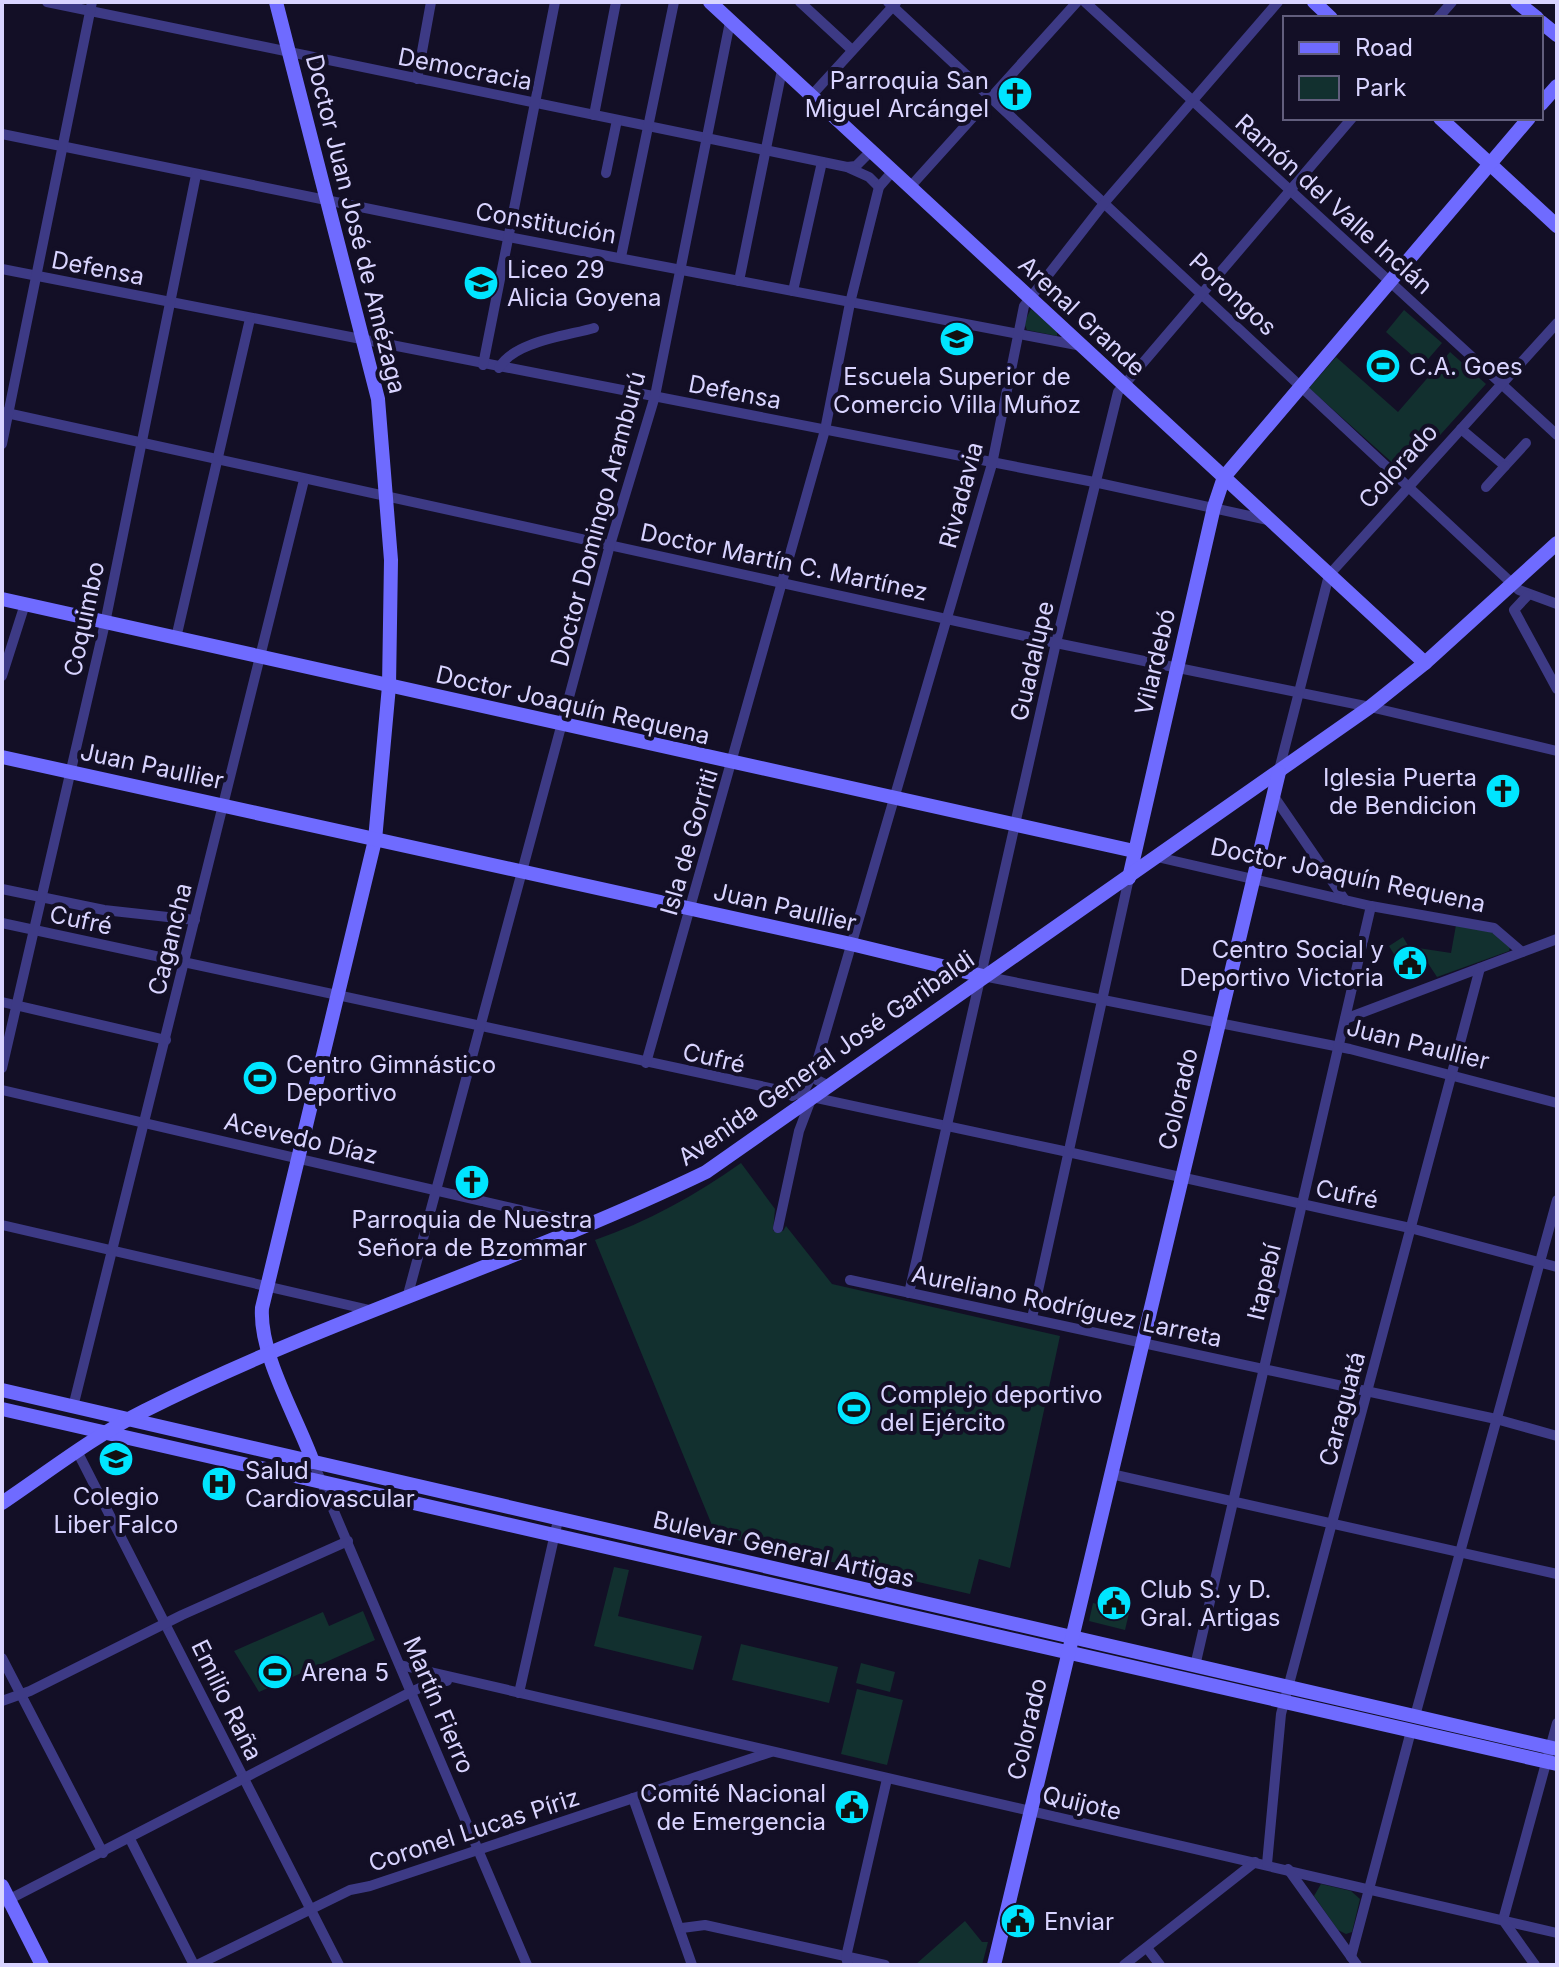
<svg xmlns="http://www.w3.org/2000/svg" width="1559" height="1967" font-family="Inter,sans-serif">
	<rect width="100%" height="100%" fill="#130f26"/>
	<g fill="#12302f">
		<path d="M1031 309 1057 331V336L1027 330 1024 323Z"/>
		<path d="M1404 310 1442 343 1423 365 1386 332Z"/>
		<path d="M1450 352 1486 384 1405 474 1309 388 1336 357 1398 412Z"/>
		<path d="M1456 925 1490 931 1510 947 1509 951 1437 977 1418 948 1451 953Z"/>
		<path d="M1403 937 1419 964 1405 972 1389 946Z"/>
		<path d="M741 1163 775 1209 773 1231H783L786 1226 832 1284 1060 1336 1010 1568 979 1559 970 1594 716 1535 595 1240C647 1222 696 1195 741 1163Z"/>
		<path d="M614 1567 629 1570 618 1616 702 1636 693 1670 594 1646Z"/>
		<path d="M1093 1603 1127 1611 1129 1613 1125 1630 1089 1621Z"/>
		<path d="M363 1611 375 1640 259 1692 234 1651 323 1612 329 1626Z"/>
		<path d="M741 1644 838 1667 829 1703 732 1680Z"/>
		<path d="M861 1663 895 1672 890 1692 856 1683Z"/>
		<path d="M857 1689 903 1700 887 1765 841 1754Z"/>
		<path d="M1321 1884 1351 1891 1360 1899 1352 1932 1346 1934 1338 1930 1314 1896Z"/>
		<path d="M965 1921 982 1942H988L982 1965H915Z"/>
	</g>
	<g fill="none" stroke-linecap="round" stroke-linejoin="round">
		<g stroke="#3d3a85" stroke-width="10">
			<path d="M47 2 847 167 856 166 870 152"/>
			<path d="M800 2 852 50"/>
			<path d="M888 2 1519 590 1557 604"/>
			<path d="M1085 2 1557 435"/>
			<path d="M1438 18 1452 2"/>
			<path d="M417 79 431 2"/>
			<path d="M811 96 896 3"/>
			<path d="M594 115 616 2"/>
			<path d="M2 134 508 237 1082 346"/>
			<path d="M849 168 869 177 879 187"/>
			<path d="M606 173 617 120"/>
			<path d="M910 187 1077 2"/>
			<path d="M621 257 674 2"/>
			<path d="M2 269 1094 482 1268 520"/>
			<path d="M739 281 782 70"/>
			<path d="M793 291 822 162"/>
			<path d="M483 365 555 2"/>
			<path d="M499 368C513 342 566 336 594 328"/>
			<path d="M2 412 1056 643 1370 707 1557 751"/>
			<path d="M1461 429 1505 466 1526 443"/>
			<path d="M2 444 92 2"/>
			<path d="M1486 487 1505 466"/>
			<path d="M1528 595 1514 610 1557 689"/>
			<path d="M176 638 250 319"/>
			<path d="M2 676 25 604"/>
			<path d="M1279 770 1329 575 1557 323"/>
			<path d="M1273 795 1345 900"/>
			<path d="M1157 857 1371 906 1494 928 1522 952"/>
			<path d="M2 889 104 910 195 920"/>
			<path d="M2 923 1068 1152 1410 1228 1557 1267"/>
			<path d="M983 976 1350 1049 1557 1103"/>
			<path d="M2 1002 166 1040"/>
			<path d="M1345 1019 1557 939"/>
			<path d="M646 1063 825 430 850 303 879 187 892 172"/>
			<path d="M2 1068 105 623 196 175"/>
			<path d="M829 1086 817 1080 814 1072 992 464 1024 306 1105 202 1278 2"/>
			<path d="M2 1090 585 1225"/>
			<path d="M792 1096 805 1089 814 1072"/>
			<path d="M2 1225 374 1311"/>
			<path d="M778 1228 799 1131 810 1102"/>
			<path d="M850 1280 1496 1419 1557 1436"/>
			<path d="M909 1293 1056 643 1118 392 1352 118"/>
			<path d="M407 1298 610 545 655 396 730 22"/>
			<path d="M1032 1318 1129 878"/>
			<path d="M73 1407 304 480"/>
			<path d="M78 1453 339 1965"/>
			<path d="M313 1462 527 1965"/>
			<path d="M1111 1474 1557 1574"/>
			<path d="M2 1658 103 1853"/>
			<path d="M400 1665 1557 1933"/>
			<path d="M1195 1666 1371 906"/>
			<path d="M519 1693 558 1520"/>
			<path d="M2 1701 30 1691 182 1615 348 1541"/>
			<path d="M1415 1716 1557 1200"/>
			<path d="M633 1798 692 1965"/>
			<path d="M130 1839 194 1965"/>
			<path d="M1267 1864 1281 1714 1480 968"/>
			<path d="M1288 1869 1357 1965"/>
			<path d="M2 1903 411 1692 435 1681H447"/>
			<path d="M1503 1920 1557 1723"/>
			<path d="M1503 1920 1535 1965"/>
			<path d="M682 1928 705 1925 885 1965"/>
			<path d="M1147 1948 1160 1965"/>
			<path d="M1351 1957 1411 1731"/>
			<path d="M197 1965 350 1890 370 1886 771 1752"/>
			<path d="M848 1965 846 1957 887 1779"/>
			<path d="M1124 1965 1255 1862"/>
		</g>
		<g stroke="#6f6bff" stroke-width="14">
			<path d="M276 2 378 399 391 560 389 686 375 840 262 1308C259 1355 297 1417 313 1462"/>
			<path d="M710 2 1425 663"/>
			<path d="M1314 2 1331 18"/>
			<path d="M1517 2 1537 18"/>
			<path d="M1541 22 1557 35"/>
			<path d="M1541 104 1557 86"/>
			<path d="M1440 118 1557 226"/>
			<path d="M2 599 1134 851"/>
			<path d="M2 757 851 944 983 976"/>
			<path d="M1129 878 1214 507 1224 477 1529 118"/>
			<path d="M2 1390 1557 1749"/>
			<path d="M2 1409 1557 1764"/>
			<path d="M2 1503C48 1472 94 1436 144 1411 326 1319 522 1261 706 1172L1370 707 1425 663 1557 543"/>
			<path d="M2 1886 42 1965"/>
			<path d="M994 1965 1279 772"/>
		</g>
	</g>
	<defs>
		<symbol id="church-disc" viewBox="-11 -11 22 22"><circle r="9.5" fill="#00e5ff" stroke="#130f26"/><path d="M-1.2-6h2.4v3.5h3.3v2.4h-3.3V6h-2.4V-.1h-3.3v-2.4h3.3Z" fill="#111"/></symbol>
		<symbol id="school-disc" viewBox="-11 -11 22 22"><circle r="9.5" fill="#00e5ff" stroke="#130f26"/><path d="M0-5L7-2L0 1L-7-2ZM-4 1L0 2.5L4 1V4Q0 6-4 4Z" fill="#111"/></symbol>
		<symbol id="stadium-disc" viewBox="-11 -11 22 22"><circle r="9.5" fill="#00e5ff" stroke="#130f26"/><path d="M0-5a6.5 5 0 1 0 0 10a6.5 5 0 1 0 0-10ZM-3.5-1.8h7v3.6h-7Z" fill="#111"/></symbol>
		<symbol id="civic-disc" viewBox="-11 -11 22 22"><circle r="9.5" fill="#00e5ff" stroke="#130f26"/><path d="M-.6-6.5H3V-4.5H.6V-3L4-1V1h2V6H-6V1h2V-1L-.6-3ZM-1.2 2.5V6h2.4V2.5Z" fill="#111"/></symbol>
		<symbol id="hospital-disc" viewBox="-11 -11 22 22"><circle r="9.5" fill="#00e5ff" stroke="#130f26"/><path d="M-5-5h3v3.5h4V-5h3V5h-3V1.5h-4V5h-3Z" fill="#111"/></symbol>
	</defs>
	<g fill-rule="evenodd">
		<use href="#church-disc" x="995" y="74" width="40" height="40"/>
		<use href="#school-disc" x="461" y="263" width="40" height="40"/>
		<use href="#school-disc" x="937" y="319" width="40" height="40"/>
		<use href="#stadium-disc" x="1363" y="346" width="40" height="40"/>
		<use href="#church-disc" x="1483" y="771" width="40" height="40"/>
		<use href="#civic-disc" x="1390" y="943" width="40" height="40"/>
		<use href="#stadium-disc" x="240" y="1058" width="40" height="40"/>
		<use href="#church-disc" x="452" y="1162" width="40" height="40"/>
		<use href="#stadium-disc" x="834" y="1388" width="40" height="40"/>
		<use href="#school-disc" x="96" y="1439" width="40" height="40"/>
		<use href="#hospital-disc" x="199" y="1464" width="40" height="40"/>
		<use href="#civic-disc" x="1094" y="1583" width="40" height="40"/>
		<use href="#stadium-disc" x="255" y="1652" width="40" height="40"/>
		<use href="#civic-disc" x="832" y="1787" width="40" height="40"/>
		<use href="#civic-disc" x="998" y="1901" width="40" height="40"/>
	</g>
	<g text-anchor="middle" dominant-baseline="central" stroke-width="8" stroke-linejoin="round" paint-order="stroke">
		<g font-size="24" fill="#d9d4ff" stroke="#130f26">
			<text transform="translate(465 69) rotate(11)">Democracia</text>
			<text transform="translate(1334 204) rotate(42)">Ramón del Valle Inclán</text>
			<text transform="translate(546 223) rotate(10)">Constitución</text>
			<text transform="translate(356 224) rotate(76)">Doctor Juan José de Amézaga</text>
			<text transform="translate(98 268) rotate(11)">Defensa</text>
			<text transform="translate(1233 294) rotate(43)">Porongos</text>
			<text transform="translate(1082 316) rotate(43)">Arenal Grande</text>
			<text transform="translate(735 392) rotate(11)">Defensa</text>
			<text transform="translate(1398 466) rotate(-48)">Colorado</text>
			<text transform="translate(961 495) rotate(-75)">Rivadavia</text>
			<text transform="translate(598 519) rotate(-75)">Doctor Domingo Aramburú</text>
			<text transform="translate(784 562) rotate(12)">Doctor Martín C. Martínez</text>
			<text transform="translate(84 619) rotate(-78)">Coquimbo</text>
			<text transform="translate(1032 661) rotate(-77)">Guadalupe</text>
			<text transform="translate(1155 662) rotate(-77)">Vilardebó</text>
			<text transform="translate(573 705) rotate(13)">Doctor Joaquín Requena</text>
			<text transform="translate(152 766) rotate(12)">Juan Paullier</text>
			<text transform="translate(689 842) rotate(-74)">Isla de Gorriti</text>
			<text transform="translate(1348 875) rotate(12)">Doctor Joaquín Requena</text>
			<text transform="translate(785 907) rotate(13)">Juan Paullier</text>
			<text transform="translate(81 920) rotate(12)">Cufré</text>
			<text transform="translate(170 939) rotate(-76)">Cagancha</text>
			<text transform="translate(1418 1044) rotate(14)">Juan Paullier</text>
			<text transform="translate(714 1058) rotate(13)">Cufré</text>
			<text transform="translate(826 1058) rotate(-35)">Avenida General José Garibaldi</text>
			<text transform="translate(1178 1099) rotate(-77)">Colorado</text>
			<text transform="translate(301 1138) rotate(13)">Acevedo Díaz</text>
			<text transform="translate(1347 1194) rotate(12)">Cufré</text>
			<text transform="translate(1264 1282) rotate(-77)">Itapebí</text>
			<text transform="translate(1067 1306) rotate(12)">Aureliano Rodríguez Larreta</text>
			<text transform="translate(1342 1409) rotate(-75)">Caraguatá</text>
			<text transform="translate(784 1549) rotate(13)">Bulevar General Artigas</text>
			<text transform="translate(227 1700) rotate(64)">Emilio Raña</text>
			<text transform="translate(439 1705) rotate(67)">Martín Fierro</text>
			<text transform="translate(1027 1729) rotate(-77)">Colorado</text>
			<text transform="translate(1082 1803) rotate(13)">Quijote</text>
			<text transform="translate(474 1830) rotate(-18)">Coronel Lucas Píriz</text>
		</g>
		<g font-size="24" fill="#d9d4ff" stroke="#130f26" text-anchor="start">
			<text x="989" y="80" text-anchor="end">Parroquia San<tspan x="989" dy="28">Miguel Arcángel</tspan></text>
			<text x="507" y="269">Liceo 29<tspan x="507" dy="28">Alicia Goyena</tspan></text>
			<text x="1409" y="366">C.A. Goes</text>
			<text x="957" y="376" text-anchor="middle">Escuela Superior de<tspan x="957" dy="28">Comercio Villa Muñoz</tspan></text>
			<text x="1477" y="777" text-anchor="end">Iglesia Puerta<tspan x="1477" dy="28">de Bendicion</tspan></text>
			<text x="1384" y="949" text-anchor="end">Centro Social y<tspan x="1384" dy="28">Deportivo Victoria</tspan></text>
			<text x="286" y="1064">Centro Gimnástico<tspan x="286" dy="28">Deportivo</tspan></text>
			<text x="472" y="1219" text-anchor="middle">Parroquia de Nuestra<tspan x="472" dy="28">Señora de Bzommar</tspan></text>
			<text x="880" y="1394">Complejo deportivo<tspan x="880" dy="28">del Ejército</tspan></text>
			<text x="245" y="1470">Salud<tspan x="245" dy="28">Cardiovascular</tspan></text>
			<text x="116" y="1496" text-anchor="middle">Colegio<tspan x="116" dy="28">Liber Falco</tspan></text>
			<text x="1140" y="1589">Club S. y D.<tspan x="1140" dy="28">Gral. Artigas</tspan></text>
			<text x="301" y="1672">Arena 5</text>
			<text x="826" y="1793" text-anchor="end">Comité Nacional<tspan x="826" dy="28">de Emergencia</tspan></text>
			<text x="1044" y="1921">Enviar</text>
		</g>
	</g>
	<rect width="1559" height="1967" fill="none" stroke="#d9d4ff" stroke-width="8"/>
	<rect x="1283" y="16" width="260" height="104" fill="#130f26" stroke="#625e7d" stroke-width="2"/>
	<rect x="1299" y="42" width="40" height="12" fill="#6f6bff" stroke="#625e7d" stroke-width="2"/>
	<text x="1355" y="56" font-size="24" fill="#d9d4ff">Road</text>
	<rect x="1299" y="76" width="40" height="24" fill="#12302f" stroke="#625e7d" stroke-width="2"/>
	<text x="1355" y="96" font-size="24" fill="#d9d4ff">Park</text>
</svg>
